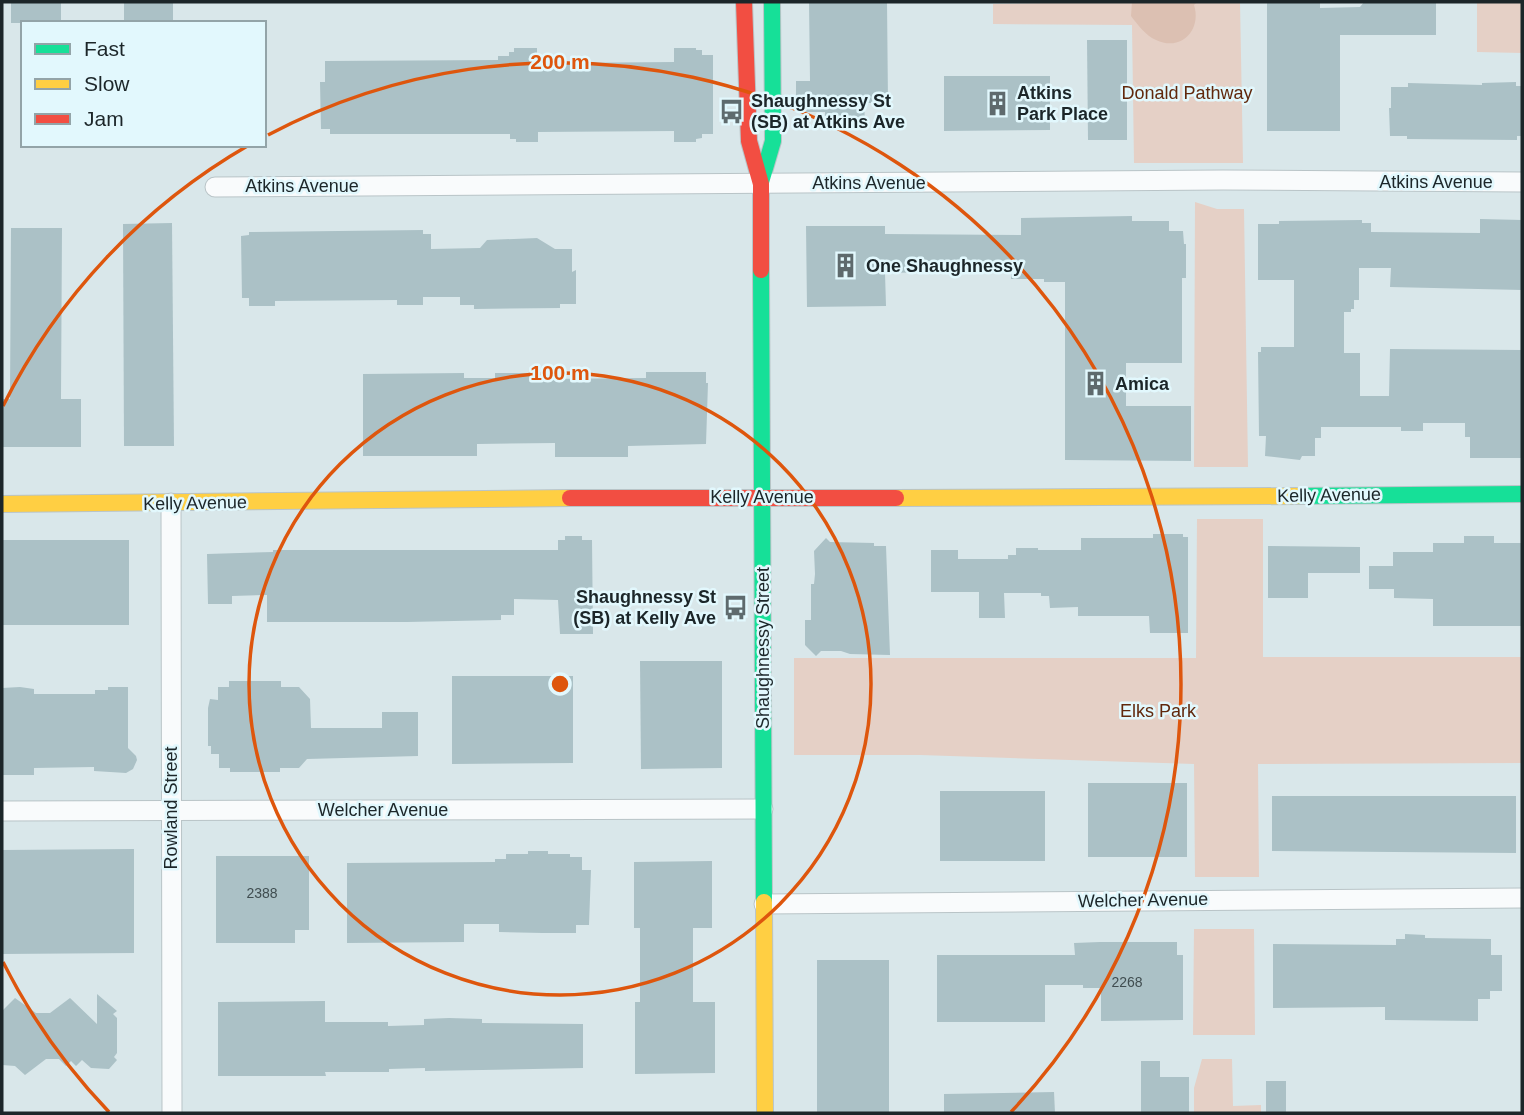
<svg xmlns="http://www.w3.org/2000/svg" width="1524" height="1115" font-family="Helvetica,sans-serif">
	<rect width="100%" height="100%" fill="#d9e7ea"/>
	<g fill="#e5d0c6">
		<path d="M1107 2H1240L1243 163H1134L1132 25 993 24V4Z"/>
		<path d="M1477 2H1522V53L1477 52Z"/>
		<path d="M1195 202 1217 209H1244L1248 467H1194Z"/>
		<path d="M1197 519H1263V657H1522V763L1258 764 1259 877H1195L1194 764 920 755H794V658H1196Z"/>
		<path d="M1194 929H1254L1255 1035H1193Z"/>
		<path d="M1202 1059H1232L1233 1106 1261 1105V1113H1194V1088Z"/>
	</g>
	<path fill="#dcc0b2" d="M1132 2H1197L1194 5C1202 30 1181 52 1156 40 1145 35 1138 25 1131 16Z"/>
	<g fill="#abc1c6">
		<rect x="11" y="2" width="50" height="21"/>
		<rect x="124" y="2" width="49" height="21"/>
		<path d="M809 2H887L888 103H864L865 122H825V112H796V81H810Z"/>
		<path d="M1267 2H1320V8L1360 7 1364 2H1436V35H1340V131H1267Z"/>
		<path d="M1087 40H1127V140H1088Z"/>
		<path d="M514 48H537V60H556V63L674 62V48H696V50H702V55H713V134H702V138L696 139V142H674V131L538 132V142H516V139H510V134H330V129H321L320 82H325V61L498 60V56H509V52H514Z"/>
		<path d="M944 76H1050V130L944 131Z"/>
		<path d="M1516 82V86H1522V136H1517V140L1407 139V136H1390L1389 108H1391V87H1408V83L1482 85V83Z"/>
		<path d="M1132 216V221H1169V231H1183L1184 244H1186V278H1182V363H1126V406H1191V461L1065 460V282H1044V279H1011V264H935V272L885 273 886 306 807 307 806 226H885V234L1021 235V218Z"/>
		<path d="M1480 219 1522 220V290L1390 287 1391 268H1359V300H1354V309H1351V312H1344V353H1360V396H1389L1390 349 1522 350V458H1470V437H1465V423H1423V431H1401V427H1321V438H1315V456H1302L1300 460 1265 456 1266 436H1259L1258 352H1261V347H1294V280H1258V224H1279V221L1362 220V223H1371V232L1480 233Z"/>
		<path d="M172 223 174 446H124L123 224Z"/>
		<path d="M11 228H62L61 399H81V447H2V399H10Z"/>
		<path d="M423 230V234H431V249L480 248 487 240 537 238 555 249H572V272L576 270V304H560V308L474 309V305H460V297H423V305H397V300L275 301V306H249V298H242L241 236 249 235V232Z"/>
		<path d="M646 372H706V383H708L706 444 628 446V457H555V443L477 444V456H363V374L464 373V378H495V373H545V379L646 378Z"/>
		<path d="M1153 534H1183V537H1188V633H1150L1149 616H1078V607L1050 608 1049 596H1041V593H1004L1005 618H979V592H931V550H958V559H1008V555H1016V548H1038V550H1081V538H1153Z"/>
		<path d="M565 536H582V540H592L593 634H560L558 600 514 599V615H501V620L407 622H267V595L232 596V604H208L207 554 273 552V550H558V540H565Z"/>
		<path d="M1464 536H1494V543H1522V626H1433V599L1394 598V589H1369V566H1393V552H1433V543H1464Z"/>
		<path d="M826 538 830 542 874 543V546H886L890 655 850 654 841 651H821L816 656 805 645V620H811V584H814L815 574 814 551Z"/>
		<rect x="2" y="540" width="127" height="85"/>
		<path d="M1268 546 1360 547V573H1308V598H1268Z"/>
		<path d="M640 661H722V768L641 769Z"/>
		<path d="M452 676H573V763L452 764Z"/>
		<path d="M229 681H281V687H299L310 699 311 728H382V712H418V756L307 759 299 768H280V772H230V768H219V754H211V746H208V708L210 699 218 700V687H229Z"/>
		<path d="M20 687 34 689V694H95V690H108V687H128V748L136 756 137 760 133 769 126 773 94 771V767L34 768V775H2V688Z"/>
		<rect x="1088" y="783" width="99" height="74"/>
		<rect x="940" y="791" width="105" height="70"/>
		<path d="M1272 796H1516V853L1272 851Z"/>
		<path d="M134 849V953L2 954V850Z"/>
		<path d="M528 851H548V854H570V857H582V870H591L589 925H576V933H543L499 932V924H464V942L347 943V863L495 862V859H506V854H528Z"/>
		<path d="M216 856H309V930H295V943H216Z"/>
		<path d="M712 861V928H693V1002H715V1073L635 1074V1002H640V928H634V862Z"/>
		<path d="M1405 934 1425 935V938L1491 939V955H1502V991H1490V999H1478V1021L1385 1020V1007L1273 1008V944L1396 945V939H1405Z"/>
		<path d="M1100 942H1177V955H1183V1020L1101 1021V988H1083V985H1045V1022H937V955H1075L1074 943Z"/>
		<rect x="817" y="960" width="72" height="153"/>
		<path d="M97 994 117 1011 113 1014 117 1018V1053L114 1057 117 1060 109 1069 91 1068 82 1060 76 1066 71 1061 66 1066 59 1059H46L25 1075 15 1066 2 1065V1011L15 998 36 1013H50L70 998 97 1024Z"/>
		<path d="M325 1001V1022H388V1026L424 1025V1019L449 1018 482 1019V1023L583 1024V1068L425 1071V1068L389 1069V1072H325L326 1076H218V1002Z"/>
		<path d="M1141 1061H1160V1077H1189V1113H1141Z"/>
		<rect x="1266" y="1081" width="20" height="32"/>
		<path d="M1054 1092 1055 1113H944V1094Z"/>
	</g>
	<g fill="none" stroke-linecap="round" stroke-linejoin="round">
		<defs>
			<g id="street">
				<path d="M215 187 1223 180 1522 182"/>
				<path d="M171 503 172 1113"/>
				<path d="M2 811 763 809"/>
				<path d="M764 904 1522 898"/>
			</g>
			<g id="fast">
				<path d="M761 182 773 141 772 2"/>
				<path d="M761 270 764 902"/>
				<path d="M1297 496 1522 494"/>
			</g>
			<g id="slow">
				<path d="M896 498 1297 496"/>
				<path d="M2 504 570 498"/>
				<path d="M764 902 765 1113"/>
			</g>
			<g id="jam">
				<path d="M744 2 749 141 761 184V270"/>
				<path d="M570 498H896"/>
			</g>
		</defs>
		<use href="#street" stroke="#b9c4c7" stroke-width="21"/>
		<use href="#fast" stroke="#b9c4c7" stroke-width="18"/>
		<use href="#slow" stroke="#b9c4c7" stroke-width="18"/>
		<use href="#jam" stroke="#b9c4c7" stroke-width="18"/>
		<use href="#street" stroke="#f9fbfc" stroke-width="19"/>
		<use href="#fast" stroke="#16e098" stroke-width="16"/>
		<use href="#slow" stroke="#ffcf43" stroke-width="16"/>
		<use href="#jam" stroke="#f24e42" stroke-width="16"/>
	</g>
	<g fill="none" stroke="#de560d" stroke-width="3.5">
		<circle cx="560" cy="684" r="311"/>
		<path d="M109 1112A622 622 0 0 1 3 962M3 406A622 622 0 0 1 249 145M268 135A622 622 0 0 1 1011 1112"/>
	</g>
	<defs>
		<symbol id="building-bare" viewBox="-9 -9 18 18"><path d="M-4-6H4V6H1V3H-1V6H-4ZM-2.5-4.3h1.7v1.8h-1.7ZM.8-4.3h1.7v1.8H.8ZM-2.5-1h1.7V.8h-1.7ZM.8-1h1.7V.8H.8Z" fill="#5e6a6d" stroke="#e2f8fd" stroke-width="2.5" paint-order="stroke"/></symbol>
		<symbol id="bus-bare" viewBox="-9 -9 18 18"><path d="M-5-6H5V4H4V6H2V4H-2V6H-4V4H-5ZM-3.5-4V0h7V-4ZM-3.5 1.2v1.5H-2V1.2ZM2 1.2v1.5H3.5V1.2Z" fill="#5e6a6d" stroke="#e2f8fd" stroke-width="2.5" paint-order="stroke"/></symbol>
	</defs>
	<g fill-rule="evenodd">
		<use href="#building-bare" x="980" y="86" width="35" height="35"/>
		<use href="#bus-bare" x="714" y="94" width="35" height="35"/>
		<use href="#building-bare" x="828" y="248" width="35" height="35"/>
		<use href="#building-bare" x="1078" y="366" width="35" height="35"/>
		<use href="#bus-bare" x="718" y="590" width="35" height="35"/>
	</g>
	<g text-anchor="middle" dominant-baseline="central" stroke-width="5" stroke-linejoin="round" paint-order="stroke">
		<g font-size="14" fill="#404d50">
			<text x="262" y="893">2388</text>
			<text x="1127" y="982">2268</text>
		</g>
		<g font-size="18" font-weight="bold" fill="#1c2629" stroke="#e2f8fd" text-anchor="start">
			<text x="1017" y="93">Atkins<tspan x="1017" dy="21">Park Place</tspan></text>
			<text x="751" y="101">Shaughnessy St<tspan x="751" dy="21">(SB) at Atkins Ave</tspan></text>
			<text x="866" y="266">One Shaughnessy</text>
			<text x="1115" y="384">Amica</text>
			<text x="716" y="597" text-anchor="end">Shaughnessy St<tspan x="716" dy="21">(SB) at Kelly Ave</tspan></text>
		</g>
		<g font-size="18" fill="#61280c" stroke="#e2f8fd">
			<text x="1187" y="93">Donald Pathway</text>
			<text x="1158" y="711">Elks Park</text>
		</g>
		<g font-size="18" fill="#1c2629" stroke="#e2f8fd">
			<text x="1436" y="182">Atkins Avenue</text>
			<text x="869" y="183">Atkins Avenue</text>
			<text x="302" y="186">Atkins Avenue</text>
			<text transform="translate(1329 495) rotate(-1)">Kelly Avenue</text>
			<text x="762" y="497">Kelly Avenue</text>
			<text transform="translate(195 503) rotate(-1)">Kelly Avenue</text>
			<text transform="translate(763 648) rotate(-90)">Shaughnessy Street</text>
			<text transform="translate(171 808) rotate(-90)">Rowland Street</text>
			<text x="383" y="810">Welcher Avenue</text>
			<text transform="translate(1143 900) rotate(-1)">Welcher Avenue</text>
		</g>
	</g>
	<circle cx="560" cy="684" r="10" fill="#de560d" stroke="#e2f8fd" stroke-width="3.5"/>
	<g font-size="21" text-anchor="middle" font-weight="bold" fill="#de560d" stroke="#e2f8fd" stroke-width="5" stroke-linejoin="round" paint-order="stroke">
		<text x="560" y="69">200 m</text>
		<text x="560" y="380">100 m</text>
	</g>
	<rect width="1524" height="1115" fill="none" stroke="#1c2629" stroke-width="7"/>
	<rect x="21" y="21" width="245" height="126" fill="#e2f8fd" stroke="#93a4a8" stroke-width="2"/>
	<rect x="35" y="44" width="35" height="10" fill="#16e098" stroke="#93a4a8" stroke-width="2"/>
	<text x="84" y="56" font-size="21" fill="#1c2629">Fast</text>
	<rect x="35" y="79" width="35" height="10" fill="#ffcf43" stroke="#93a4a8" stroke-width="2"/>
	<text x="84" y="91" font-size="21" fill="#1c2629">Slow</text>
	<rect x="35" y="114" width="35" height="10" fill="#f24e42" stroke="#93a4a8" stroke-width="2"/>
	<text x="84" y="126" font-size="21" fill="#1c2629">Jam</text>
</svg>
